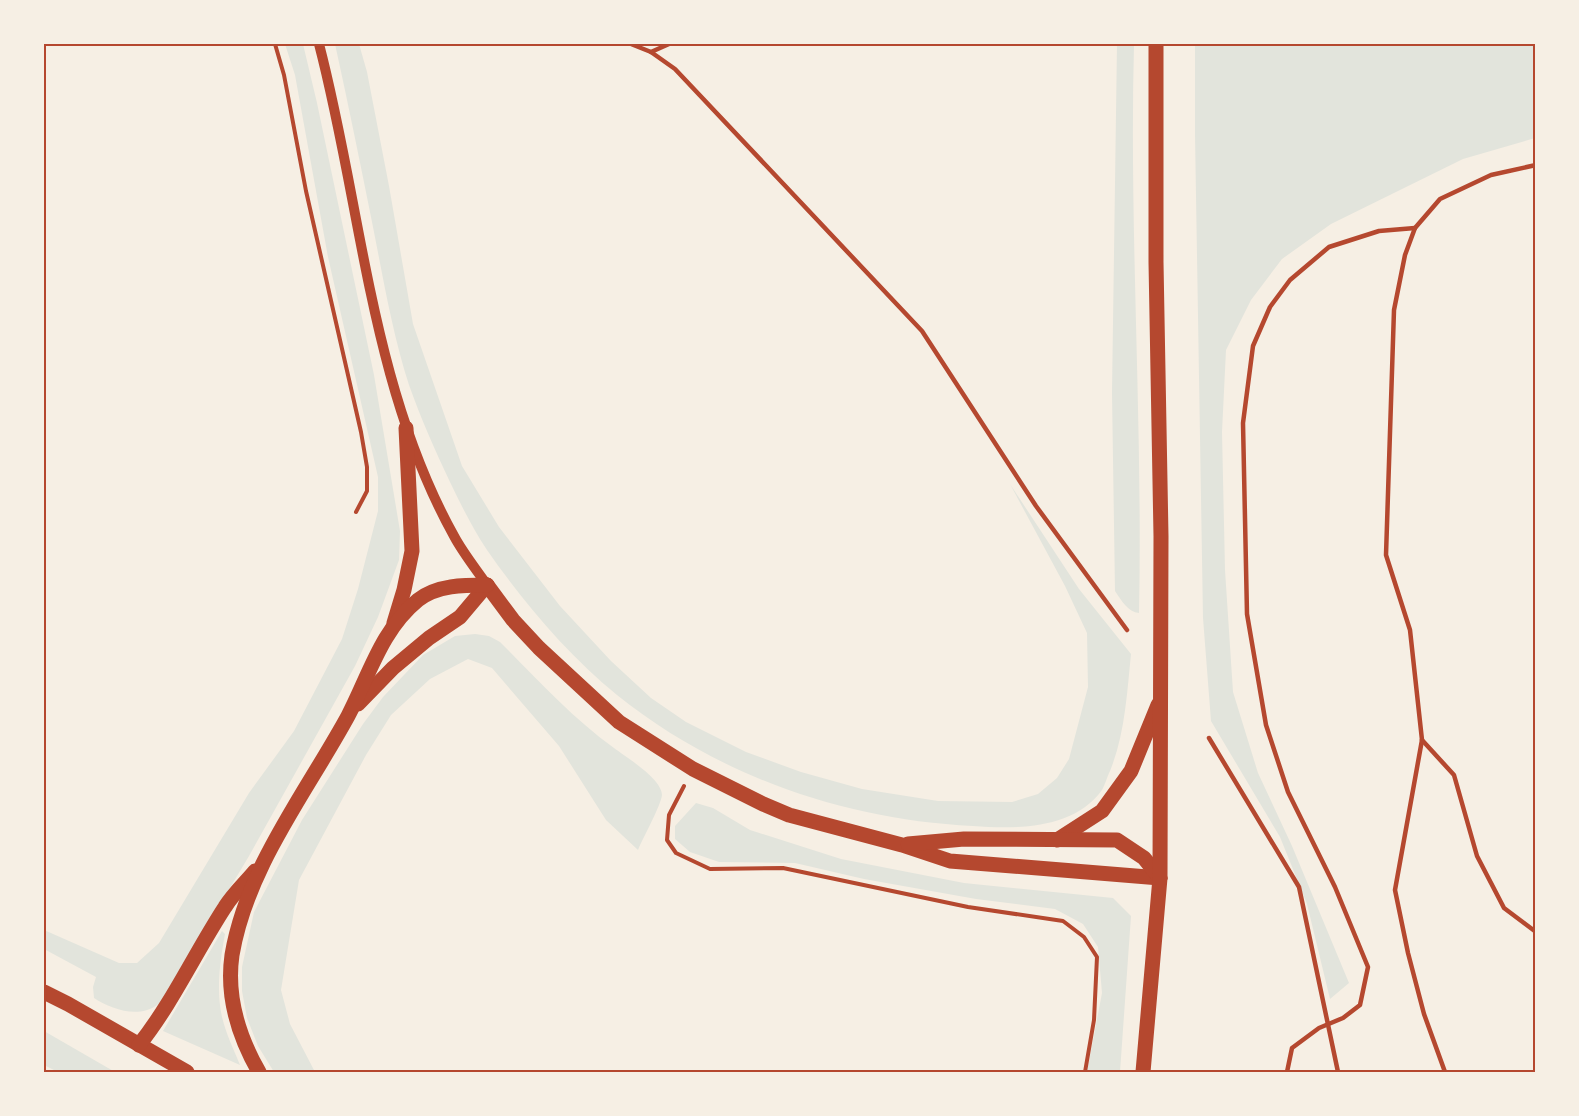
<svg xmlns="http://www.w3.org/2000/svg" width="1579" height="1116" font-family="Poppins,sans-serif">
	<rect width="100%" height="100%" fill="#f6efe4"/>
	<g fill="#e2e4dc">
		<path d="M285 44H303L317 103 374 375 400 531 399 560 378 617 355 666 249 856 169 990C166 995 162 1002 157 1005 138 1019 111 1009 94 998L93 987 96 977 44 949V930L119 963H137L159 943 249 793 294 731 342 639 358 589 378 511V477L328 257 295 75Z"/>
		<path d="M335 44H359L367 72 389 186 413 324 462 466 499 527 560 606 611 661 651 698 686 722 746 752 801 772 862 789 938 801 1012 802 1038 794 1057 778 1069 759 1088 687 1087 633 1065 586 1010 484 1079 589 1131 654C1127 693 1125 734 1110 771 1107 777 1105 785 1102 790 1073 830 1016 829 973 826 845 820 718 776 617 695 567 654 524 603 487 550 473 529 461 505 450 482 435 450 421 419 409 385 392 332 383 277 372 222 360 162 348 103 335 44Z"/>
		<path d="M1117 44H1134C1129 233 1143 423 1139 613 1128 612 1121 600 1115 591L1112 393Z"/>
		<path d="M1195 44H1535V138L1463 159 1331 224 1282 259 1251 300 1226 350 1222 432 1225 570 1233 692 1258 773 1292 846 1349 983 1330 999 1307 904 1280 837 1211 721 1203 618 1195 135Z"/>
		<path d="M475 634 489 636 500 642C537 679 571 717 614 748 626 757 662 779 662 795 661 805 643 838 638 850L606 820 559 746 492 668 468 659 430 679 391 715 366 755 299 880 281 990 290 1024 315 1072H274L258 1046 247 1018 242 991V967L254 912 302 820 363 724 383 697 423 655 455 636Z"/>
		<path d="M696 803 713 808 750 830 841 859 964 883 1113 898 1131 916 1120 1072H1087L1102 993 1098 947 1083 924 1055 909 976 899 864 879 795 863 719 862 690 852 675 839V826Z"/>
		<path d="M222 931 225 934C220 961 216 990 222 1017 226 1034 234 1050 240 1065L163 1031Z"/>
		<path d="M44 1031 115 1072H58L44 1065Z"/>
	</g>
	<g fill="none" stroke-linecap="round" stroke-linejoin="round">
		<g stroke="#b5482f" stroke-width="4">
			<path d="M275 44 284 75 306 191 361 432 367 467V491L356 512"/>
			<path d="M684 786 669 815 667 840 676 853 710 869 783 868 968 907 1063 921 1084 937 1097 957 1094 1020 1085 1072"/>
		</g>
		<g stroke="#b5482f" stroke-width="4.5">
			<path d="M631 44 651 52 675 69 922 331 1036 506 1127 630"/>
			<path d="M651 52 669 44"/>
			<path d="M1209 738 1299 887 1338 1072"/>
			<path d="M1422 740 1454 775 1477 856 1504 908 1536 932"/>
			<path d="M1287 1072 1292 1048 1319 1028 1343 1018 1360 1005 1368 967 1335 887 1288 792 1266 725 1247 614 1243 423 1253 346 1270 307 1290 280 1329 247 1379 231 1415 228"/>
			<path d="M1445 1072 1424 1014 1408 953 1395 890 1422 740 1410 630 1386 555 1394 310 1405 255 1415 228 1440 199 1491 175 1536 165"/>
		</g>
		<path stroke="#b5482f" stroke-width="10" d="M319 44C362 208 370 385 454 536 463 553 476 569 487 585"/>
		<g stroke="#b5482f" stroke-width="15">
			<path d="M487 585 513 620 539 648 619 722 693 769 763 804 789 815 902 845 950 861 1160 878"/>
			<path d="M394 623 404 590 412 551 406 428"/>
			<path d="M358 704 393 668 429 638 460 617 487 585"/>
			<path d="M1057 840 1102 811 1131 771 1158 705"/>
			<path d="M908 844 964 839 1117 840 1144 858 1160 878"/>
			<path d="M44 992 68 1004 187 1072"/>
			<path d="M139 1045C173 1002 195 953 225 907 233 894 245 883 255 871"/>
			<path d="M259 1072C239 1037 226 997 232 955 247 867 306 793 348 716 369 676 381 630 418 600 437 585 464 585 487 585"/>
			<path d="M1143 1072 1160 878 1161 536 1156 262V44"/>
		</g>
	</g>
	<rect width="1579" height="1116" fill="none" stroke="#f6efe4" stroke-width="90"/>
	<rect x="45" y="45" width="1489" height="1026" fill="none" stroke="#b5482f" stroke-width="2"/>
</svg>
